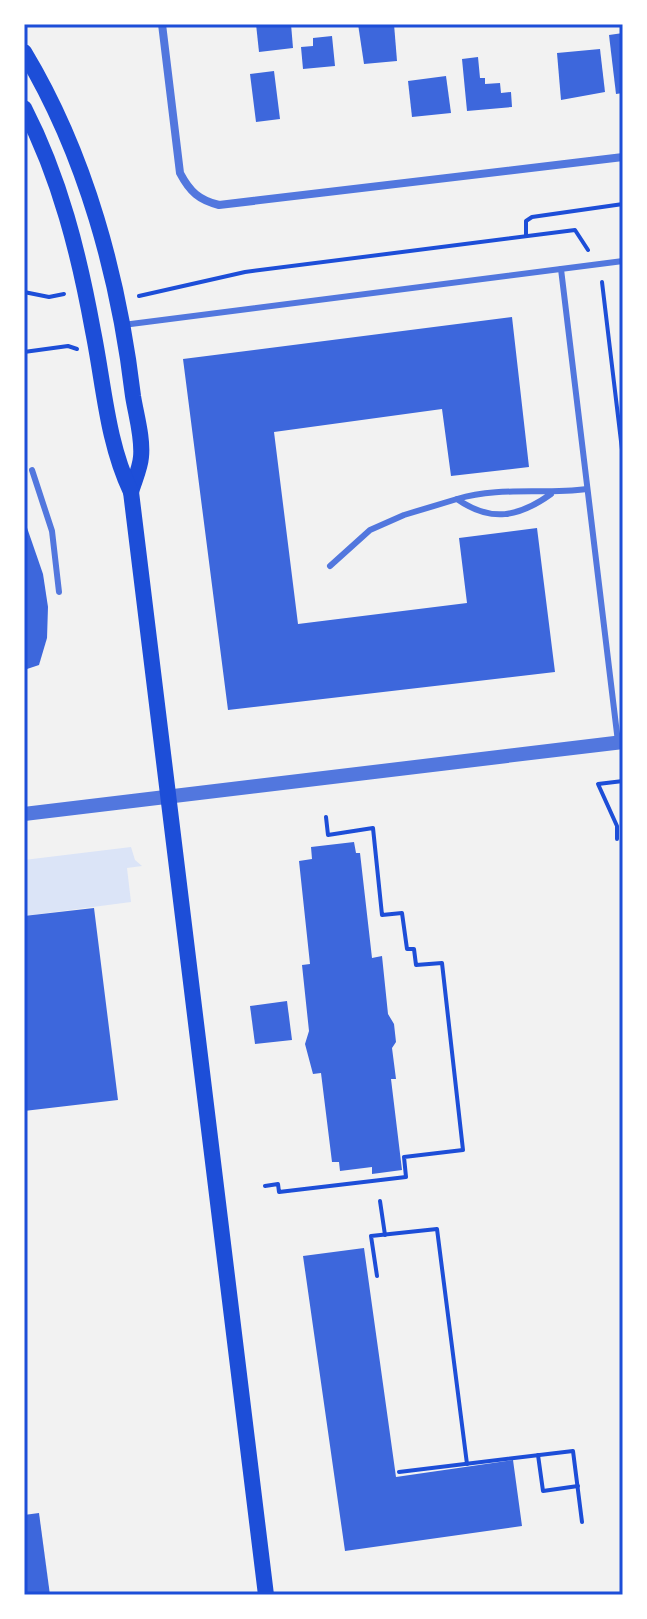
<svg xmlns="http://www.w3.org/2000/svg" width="647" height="1619" font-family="'Archivo Narrow',sans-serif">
	<rect width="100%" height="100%" fill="#f2f2f2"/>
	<path fill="#dbe4f7" d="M131 847 135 860 142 866 127 868 131 902 24 916V860Z"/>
	<g fill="#3d67dc">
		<path d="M256 24H291L293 48 259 52Z"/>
		<path d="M358 24H394L397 61 364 64Z"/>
		<path d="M623 33V93L616 94 609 35Z"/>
		<path d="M332 36 335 66 303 69 301 47 313 46V38Z"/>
		<path d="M600 49 605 92 561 100 557 53Z"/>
		<path d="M478 57 480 78H485V84L500 83 501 93 511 92 512 107 467 111 462 59Z"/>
		<path d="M274 71 280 119 256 122 250 74Z"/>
		<path d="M446 76 451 113 412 117 408 81Z"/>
		<path d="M512 317 529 467 451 476 442 409 274 432 298 624 467 603 459 538 537 528 555 672 228 710 183 359Z"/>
		<path d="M24 519 43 574 48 607 47 638 39 665 24 670Z"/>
		<path d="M354 842 356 853H360L372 958 382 956 388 1014 394 1024 396 1042 392 1048 396 1079H391L402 1170 372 1174V1167L340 1171 339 1162H332L321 1073 313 1074 305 1044 309 1031 302 965 310 964 299 861 312 859 311 847Z"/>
		<path d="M94 908 118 1100 24 1111V916Z"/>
		<path d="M287 1001 292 1040 255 1044 250 1006Z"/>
		<path d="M364 1248 396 1477 513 1460 522 1526 345 1551 303 1256Z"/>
		<path d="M39 1513 50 1595H24V1515Z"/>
	</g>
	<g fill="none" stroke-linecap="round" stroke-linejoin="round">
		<g stroke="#1d4ed8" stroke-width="4">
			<path d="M526 236V221L532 217 623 204"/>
			<path d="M602 282 623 458"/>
			<path d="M24 292 49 297 64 294"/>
			<path d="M139 296 245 272 575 230 588 250"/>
			<path d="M24 352 68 346 77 349"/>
			<path d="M617 839V826L598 784 623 781"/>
			<path d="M265 1186 278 1184 279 1192 406 1177 404 1157 463 1150 442 963 416 965 414 949H407L402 913 382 915 373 828 328 835 326 817"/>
			<path d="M380 1201 385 1235"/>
			<path d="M377 1276 371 1236 437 1229 467 1464"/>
			<path d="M538 1455 543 1491 578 1486"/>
			<path d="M399 1472 573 1451 582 1522"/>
		</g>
		<g stroke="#5277de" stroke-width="6">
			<path d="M561 269 618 742"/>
			<path d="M123 325 623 261"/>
			<path d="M32 470 52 531 59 592"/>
			<path d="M551 494C519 517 491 523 457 499 500 486 544 495 587 489"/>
			<path d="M330 566 370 530 404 515 457 499"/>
		</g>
		<path stroke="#5277de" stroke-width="8" d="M162 24 180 173C190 192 199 200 219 205L623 157"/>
		<path stroke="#5277de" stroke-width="14" d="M24 814 623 742"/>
		<g stroke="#1d4ed8" stroke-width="16">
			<path d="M24 52C86 155 119 278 133 396 136 415 143 438 141 457 140 469 134 481 131 492"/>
			<path d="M24 108C60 178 79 254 93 331 104 385 107 442 131 492L266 1595"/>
		</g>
	</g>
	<rect width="647" height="1619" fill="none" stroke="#ffffff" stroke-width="52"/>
	<rect x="26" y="26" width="595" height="1567" fill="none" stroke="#1d4ed8" stroke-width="3"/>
</svg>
